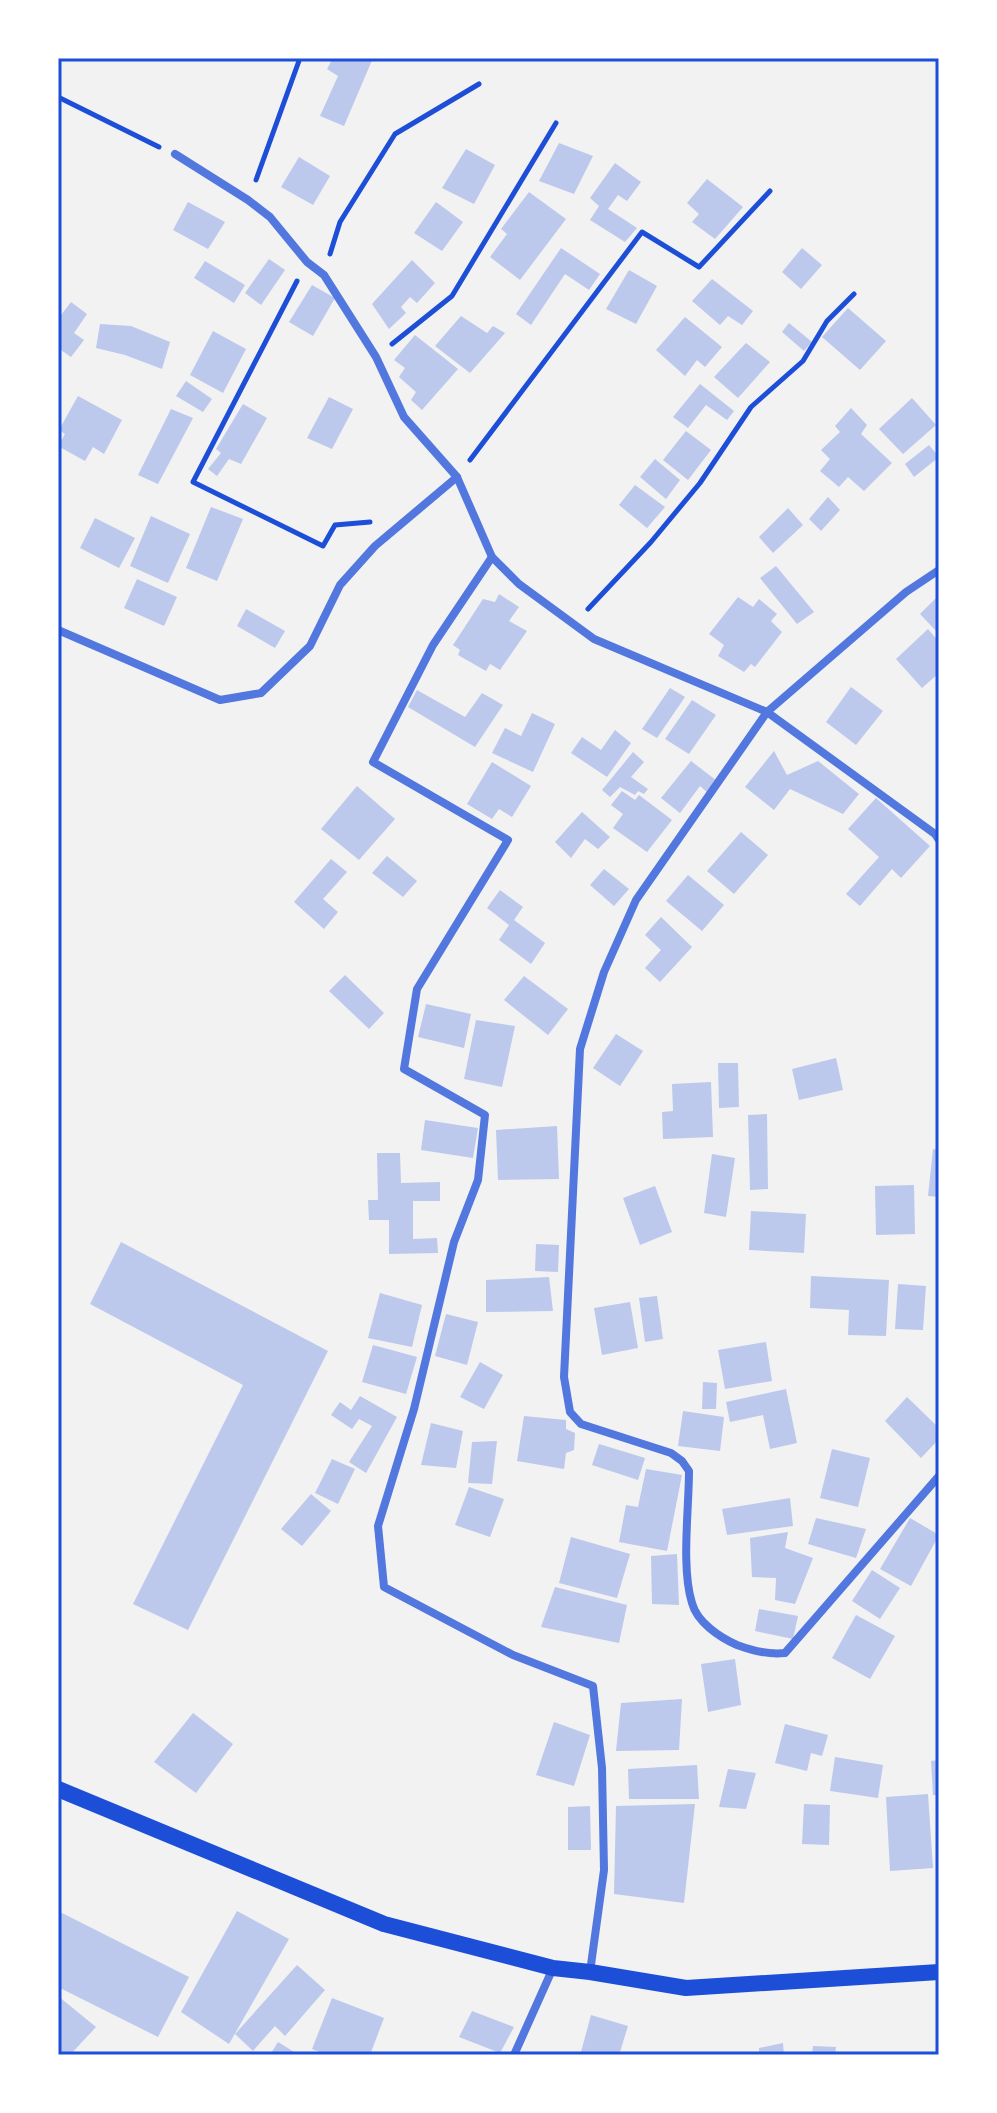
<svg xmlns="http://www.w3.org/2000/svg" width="997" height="2113" font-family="Arial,sans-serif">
	<rect width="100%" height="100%" fill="#f2f2f2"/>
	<g fill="#bdc9ec">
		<path d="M333 58H373L344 126 320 116 338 76 327 69Z"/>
		<path d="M559 143 593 156 574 194 539 181Z"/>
		<path d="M466 149 495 165 474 204 442 188Z"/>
		<path d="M299 157 330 176 313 205 281 187Z"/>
		<path d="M615 163 641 182 627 201 618 195 608 209 637 228 625 242 590 220 599 206 590 198Z"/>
		<path d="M707 179 743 207 715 239 692 222 699 214 687 203Z"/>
		<path d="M529 192 566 219 520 280 490 257 507 234 501 229Z"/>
		<path d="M188 202 225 222 208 249 173 230Z"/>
		<path d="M436 202 463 222 442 251 414 233Z"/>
		<path d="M561 248 600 274 589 290 565 274 531 325 516 314Z"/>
		<path d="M802 248 822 265 801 289 782 272Z"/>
		<path d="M269 259 285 270 261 305 245 293Z"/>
		<path d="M412 260 435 283 417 303 410 297 401 307 406 313 389 329 372 304Z"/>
		<path d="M205 261 245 285 234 303 194 278Z"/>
		<path d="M629 270 657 286 636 324 606 309Z"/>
		<path d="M712 279 753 311 742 325 728 316 720 325 692 301Z"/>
		<path d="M312 285 335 298 313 336 289 322Z"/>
		<path d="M71 302 87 314 74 333 84 340 71 357 58 348V319Z"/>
		<path d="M848 308 886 341 860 370 822 337Z"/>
		<path d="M461 316 487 333 493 326 505 333 470 373 435 346Z"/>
		<path d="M685 317 722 347 705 367 697 360 685 376 656 350Z"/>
		<path d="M789 323 812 342 804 351 782 332Z"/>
		<path d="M100 324 131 326 170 342 162 369 125 355 96 348Z"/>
		<path d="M213 331 246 349 223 393 190 375Z"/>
		<path d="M415 335 458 369 422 410 411 400 416 392 399 377 405 368 394 360Z"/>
		<path d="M746 343 770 362 738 398 714 377Z"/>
		<path d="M186 381 212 399 203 412 176 396Z"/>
		<path d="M700 384 734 411 727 420 706 405 688 428 673 417Z"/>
		<path d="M78 396 122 420 104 454 93 447 85 461 58 446 65 434 59 430Z"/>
		<path d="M329 397 353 409 332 449 307 438Z"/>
		<path d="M912 398 936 425 903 454 879 429Z"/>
		<path d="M243 404 267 418 241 464 229 459 217 476 208 469 221 453 216 449Z"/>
		<path d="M851 408 867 425 861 434 892 463 864 491 848 477 839 487 820 471 830 459 821 450 840 432 835 426Z"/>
		<path d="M171 409 193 418 158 484 138 475Z"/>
		<path d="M686 431 711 450 688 480 663 460Z"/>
		<path d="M929 445 939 457 914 477 905 464Z"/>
		<path d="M655 459 680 480 666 499 640 477Z"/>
		<path d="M635 485 665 507 647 528 619 505Z"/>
		<path d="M828 497 840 510 821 531 809 519Z"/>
		<path d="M211 507 243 519 217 581 186 568Z"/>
		<path d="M788 508 803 525 773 553 759 537Z"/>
		<path d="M151 516 190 534 168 583 130 566Z"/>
		<path d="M95 518 135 538 119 568 80 548Z"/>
		<path d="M776 566 814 612 797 624 760 578Z"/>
		<path d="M137 579 177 597 164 626 124 608Z"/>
		<path d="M499 594 519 607 509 621 527 631 500 670 490 664 486 671 458 655 460 650 453 645 483 599 495 602Z"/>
		<path d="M939 595V634L920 614Z"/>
		<path d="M738 597 753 607 759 599 777 614 771 621 782 632 755 667 751 664 744 672 718 656 724 645 709 634Z"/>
		<path d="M246 609 285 631 275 648 237 626Z"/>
		<path d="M928 629 939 642V673L922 688 896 659Z"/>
		<path d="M851 687 883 711 856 745 826 722Z"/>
		<path d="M670 688 685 697 657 738 642 729Z"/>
		<path d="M417 690 465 717 482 693 503 705 475 747 408 707Z"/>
		<path d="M692 700 716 715 689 754 665 739Z"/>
		<path d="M532 713 555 724 533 772 492 753 505 728 521 736Z"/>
		<path d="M615 730 631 743 607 777 571 753 582 737 601 750Z"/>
		<path d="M774 751 787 775 818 761 859 794 843 814 790 789 774 810 745 787Z"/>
		<path d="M633 752 644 762 631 777 648 789 644 794 638 791 635 795 620 787 610 797 602 790Z"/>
		<path d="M691 761 717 781 708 793 700 786 680 813 661 798Z"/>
		<path d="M492 762 531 786 512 817 499 809 492 819 467 804Z"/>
		<path d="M357 786 395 819 359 860 321 829Z"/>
		<path d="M622 791 635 800 639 795 672 820 647 852 613 828 623 814 611 805Z"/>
		<path d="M876 798 930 846 901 878 892 869 860 906 846 894 879 857 848 829Z"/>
		<path d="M582 812 610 837 598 849 585 839 571 858 555 842Z"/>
		<path d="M741 832 768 855 734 894 707 871Z"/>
		<path d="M387 856 417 881 403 897 372 873Z"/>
		<path d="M331 859 347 872 323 899 338 912 324 929 294 902Z"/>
		<path d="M604 869 629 889 614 906 590 885Z"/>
		<path d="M688 875 724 905 702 931 666 901Z"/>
		<path d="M500 890 523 907 514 920 545 943 531 964 499 940 509 925 487 908Z"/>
		<path d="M661 917 692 947 660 982 645 968 661 950 645 935Z"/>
		<path d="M345 975 384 1013 369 1029 329 991Z"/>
		<path d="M524 976 568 1009 548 1035 504 1000Z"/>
		<path d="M426 1004 471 1014 464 1048 418 1037Z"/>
		<path d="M476 1020 515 1026 502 1087 464 1079Z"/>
		<path d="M616 1034 643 1051 620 1086 593 1068Z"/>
		<path d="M836 1058 843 1090 799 1100 792 1069Z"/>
		<path d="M718 1063H738L739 1107 719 1108Z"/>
		<path d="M711 1082 713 1137 663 1139 662 1112 673 1111 672 1084Z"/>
		<path d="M767 1114 768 1189 750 1190 748 1115Z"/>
		<path d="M425 1120 478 1128 473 1158 421 1150Z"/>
		<path d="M557 1126 559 1179 498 1180 496 1130Z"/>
		<path d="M933 1149 939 1150V1197L928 1196Z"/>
		<path d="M377 1153H400L401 1183 440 1182V1201H413V1239L437 1238 438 1253 389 1254V1220H369L368 1200H378Z"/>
		<path d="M712 1154 735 1158 726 1217 704 1213Z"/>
		<path d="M914 1185 915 1234 876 1235 875 1186Z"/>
		<path d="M655 1186 672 1232 640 1245 623 1198Z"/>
		<path d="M751 1211 806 1214 804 1253 749 1250Z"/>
		<path d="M121 1242 328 1351 188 1630 133 1604 243 1385 90 1304Z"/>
		<path d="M536 1244 559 1245 558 1272 535 1271Z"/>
		<path d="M811 1276 889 1280 886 1336 848 1335 849 1310 810 1308Z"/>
		<path d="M549 1277 553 1311 486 1312V1280Z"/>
		<path d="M898 1284 926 1286 923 1330 895 1329Z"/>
		<path d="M380 1293 422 1305 412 1347 368 1338Z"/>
		<path d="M657 1296 663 1339 645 1342 639 1298Z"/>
		<path d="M630 1302 638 1348 602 1355 594 1308Z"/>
		<path d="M446 1314 478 1322 467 1365 435 1356Z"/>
		<path d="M766 1342 772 1381 725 1389 718 1350Z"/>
		<path d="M373 1345 417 1357 406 1394 362 1382Z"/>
		<path d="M480 1362 503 1375 484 1409 460 1397Z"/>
		<path d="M703 1382 717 1383 716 1409H702Z"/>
		<path d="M786 1389 797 1443 770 1449 763 1415 730 1422 726 1402Z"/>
		<path d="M360 1396 397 1417 366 1473 349 1462 372 1426 359 1419 352 1429 331 1415 340 1402 351 1410Z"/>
		<path d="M907 1397 939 1428V1439L921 1458 885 1421Z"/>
		<path d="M683 1411 724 1417 720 1451 678 1446Z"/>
		<path d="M524 1416 566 1420V1429L575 1433 574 1450 566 1453 564 1469 517 1461Z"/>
		<path d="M431 1423 463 1431 456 1468 421 1465Z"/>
		<path d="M497 1441 492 1484 468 1483 472 1442Z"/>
		<path d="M599 1444 645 1458 638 1480 592 1465Z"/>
		<path d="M832 1449 870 1458 858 1507 820 1498Z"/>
		<path d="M332 1459 355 1469 338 1504 315 1493Z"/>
		<path d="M646 1469 682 1475 667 1551 619 1542 626 1505 638 1507Z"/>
		<path d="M469 1487 504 1499 490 1537 455 1525Z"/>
		<path d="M311 1494 331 1511 302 1546 281 1529Z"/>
		<path d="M790 1498 793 1526 727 1535 722 1509Z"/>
		<path d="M816 1518 866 1529 856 1558 808 1544Z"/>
		<path d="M910 1518 939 1535 911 1586 880 1569Z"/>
		<path d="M788 1532 785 1548 813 1558 795 1604 775 1600 776 1578 752 1577 750 1538Z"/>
		<path d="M571 1537 630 1554 617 1598 559 1583Z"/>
		<path d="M677 1554 679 1605 652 1604 651 1556Z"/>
		<path d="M872 1570 900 1588 880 1619 852 1601Z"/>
		<path d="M555 1587 627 1605 619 1643 541 1627Z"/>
		<path d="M759 1609 798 1616 793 1639 755 1631Z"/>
		<path d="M856 1615 895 1636 870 1679 832 1658Z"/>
		<path d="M735 1659 741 1705 708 1712 701 1664Z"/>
		<path d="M682 1699 679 1750 616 1751 621 1703Z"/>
		<path d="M193 1713 233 1744 196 1793 154 1762Z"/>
		<path d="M554 1722 590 1735 574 1786 536 1775Z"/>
		<path d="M785 1724 828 1735 822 1756 811 1753 807 1771 775 1763Z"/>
		<path d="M835 1757 883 1765 878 1798 830 1791Z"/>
		<path d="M939 1760V1795H933L931 1761Z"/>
		<path d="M697 1765 699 1799H629L628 1769Z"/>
		<path d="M728 1769 756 1773 746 1809 719 1807Z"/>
		<path d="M928 1794 933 1868 890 1871 886 1797Z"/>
		<path d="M695 1804 684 1903 614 1894 616 1806Z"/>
		<path d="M804 1804 830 1805 829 1845 802 1844Z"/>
		<path d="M590 1806 591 1850H568V1807Z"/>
		<path d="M237 1911 289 1939 229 2044 181 2012Z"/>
		<path d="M60 1912 189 1977 158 2037 58 1987Z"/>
		<path d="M297 1965 325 1990 285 2036 275 2026 253 2051 235 2034Z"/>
		<path d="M58 1996 96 2027 70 2055H58Z"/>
		<path d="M332 1998 384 2018 370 2055H327L312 2049Z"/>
		<path d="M472 2011 514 2027 500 2053 459 2037Z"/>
		<path d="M591 2015 628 2026 619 2055 581 2052Z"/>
		<path d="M278 2042 299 2055H270Z"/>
		<path d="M783 2043 784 2055H759V2048Z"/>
		<path d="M813 2046 836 2047 835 2055H812Z"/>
	</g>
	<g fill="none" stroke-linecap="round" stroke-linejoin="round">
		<g stroke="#1d4ed8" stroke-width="5">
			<path d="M58 97 159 147"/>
			<path d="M256 180 300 58"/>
			<path d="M330 254 340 222 395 134 479 84"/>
			<path d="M297 281 193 482 323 546 335 525 370 522"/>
			<path d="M392 344 452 296 556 123"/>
			<path d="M470 460 642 232 699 267 770 191"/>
			<path d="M588 609 651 542 700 483 751 407 803 361 827 321 854 294"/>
		</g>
		<g stroke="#5277de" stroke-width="8">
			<path d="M175 154 248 200 270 217 307 262 324 275 376 357 404 417 457 477 492 557 519 584 594 639 767 712 935 834 939 840"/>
			<path d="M492 557 433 645 373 762 508 840 417 989 404 1069 485 1115 478 1180 454 1242 414 1409 378 1526 384 1587 513 1655 593 1686 602 1768 604 1870 590 1972"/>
			<path d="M939 570 906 592 767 712 636 900 604 972 580 1049 564 1377 570 1412 581 1424 671 1453 682 1461 689 1471C689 1509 681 1568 692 1603 697 1622 719 1637 737 1645 753 1651 768 1655 785 1653L939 1476"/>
			<path d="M58 630 220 700 261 693 310 646 340 585 375 546 457 477"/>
			<path d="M514 2055 553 1968"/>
		</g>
		<path stroke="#1d4ed8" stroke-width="16" d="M58 1789 384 1924 553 1968 590 1972 686 1988 939 1972"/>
	</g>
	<rect width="997" height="2113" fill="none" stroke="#ffffff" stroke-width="120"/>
	<rect x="60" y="60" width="877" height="1993" fill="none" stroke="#1d4ed8" stroke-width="3"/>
</svg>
